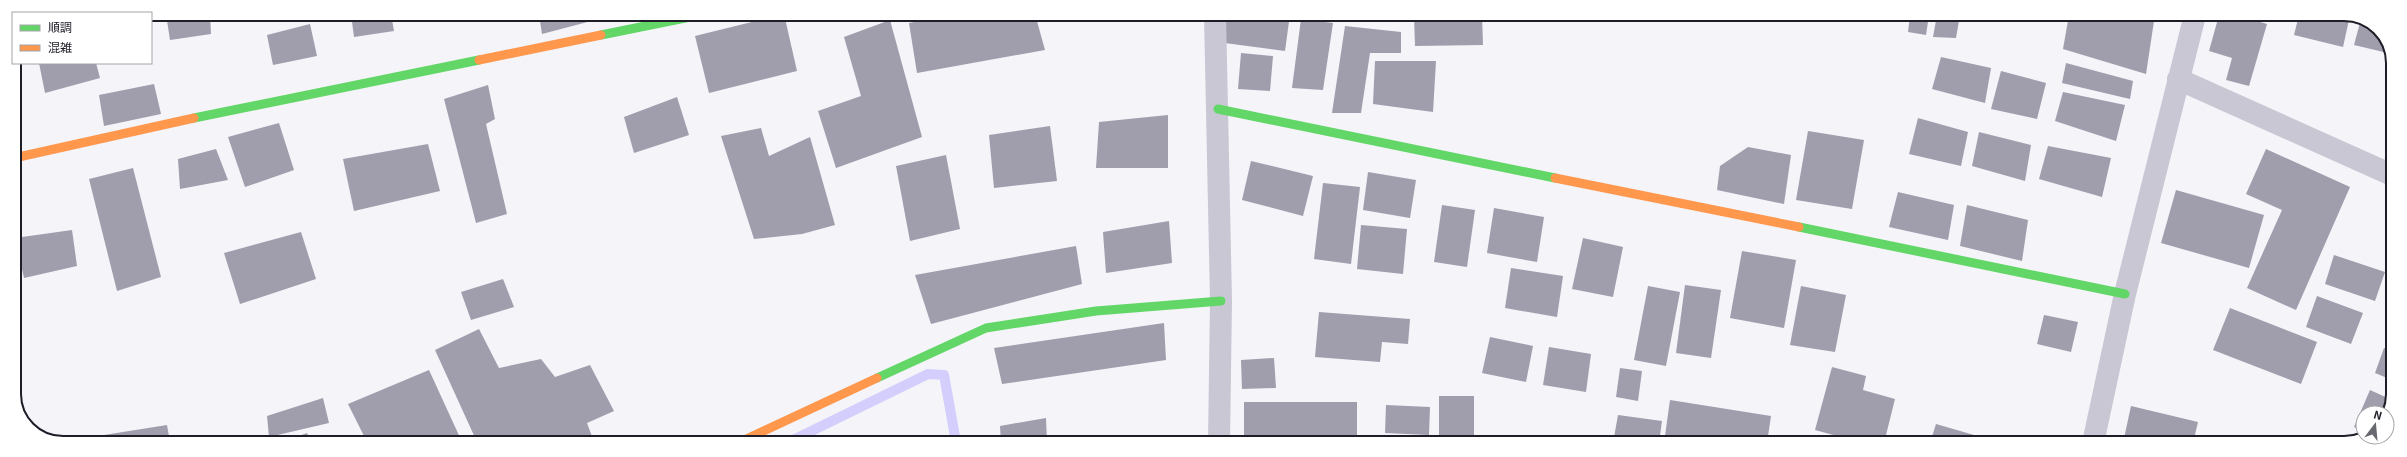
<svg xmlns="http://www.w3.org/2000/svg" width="2407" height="457" font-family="Georgia,'Noto Sans JP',serif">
	<rect width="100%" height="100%" fill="#f4f4f9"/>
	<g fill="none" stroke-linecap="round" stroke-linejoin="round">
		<path stroke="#d3cefc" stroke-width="10" d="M789 442 928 374 944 375 956 442"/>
	</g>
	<g fill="#a09dad">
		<path d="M166 14H210L211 34 170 40Z"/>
		<path d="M351 14H391L394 31 354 37Z"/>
		<path d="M539 14H593L595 20 542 34Z"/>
		<path d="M784 14 797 71 709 93 695 36Z"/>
		<path d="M957 14H1035L1045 50 917 73 909 23Z"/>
		<path d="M1222 14H1290L1285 51 1217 42Z"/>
		<path d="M1414 15H1482L1483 45 1415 46Z"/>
		<path d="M1910 15H1929L1926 35 1908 32Z"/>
		<path d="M1937 15H1960L1956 38 1933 37Z"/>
		<path d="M2069 15H2130L2154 21 2146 74 2063 49Z"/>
		<path d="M2219 15H2236L2267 24 2249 86 2226 80 2232 58 2209 51Z"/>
		<path d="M2299 15H2350L2343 47 2294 35Z"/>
		<path d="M1301 19 1333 23 1323 90 1292 88Z"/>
		<path d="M2361 19 2379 28 2392 54 2354 45Z"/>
		<path d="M890 20 922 137 836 168 818 111 861 96 844 37Z"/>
		<path d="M310 24 317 56 273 65 267 35Z"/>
		<path d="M1345 26 1401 32V53H1370L1361 113H1332Z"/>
		<path d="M1241 53 1273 56 1270 91 1238 89Z"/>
		<path d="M1941 57 1991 68 1985 103 1932 89Z"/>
		<path d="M1375 61H1436L1433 112 1373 104Z"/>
		<path d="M39 63H96L100 78 45 93Z"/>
		<path d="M2066 63 2133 81 2130 99 2062 83Z"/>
		<path d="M2001 71 2046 83 2037 119 1991 109Z"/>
		<path d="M154 84 161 114 104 126 99 95Z"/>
		<path d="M488 85 495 119 486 124 507 214 476 223 444 99Z"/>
		<path d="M2063 92 2125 105 2116 141 2055 121Z"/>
		<path d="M677 97 689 135 634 153 624 117Z"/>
		<path d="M1168 115V168H1096L1099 122Z"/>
		<path d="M1918 118 1968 132 1961 166 1909 154Z"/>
		<path d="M279 123 294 170 245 187 228 137Z"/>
		<path d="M1050 126 1057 181 994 188 989 135Z"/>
		<path d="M761 128 769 156 810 137 835 225 802 234 754 239 721 136Z"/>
		<path d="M1808 131 1864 140 1852 209 1796 200Z"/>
		<path d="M1979 132 2031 145 2025 181 1972 166Z"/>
		<path d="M428 144 440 191 354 211 343 159Z"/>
		<path d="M2048 146 2111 158 2102 197 2039 179Z"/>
		<path d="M1748 147 1791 155 1784 204 1717 190 1720 166Z"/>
		<path d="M216 149 228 180 180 189 178 159Z"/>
		<path d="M2266 149 2350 187 2296 310 2247 288 2282 210 2246 194Z"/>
		<path d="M946 155 960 229 910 241 896 166Z"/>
		<path d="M1251 161 1313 176 1303 216 1242 200Z"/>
		<path d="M133 168 161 277 117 291 89 179Z"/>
		<path d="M1368 172 1416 180 1410 218 1363 210Z"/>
		<path d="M1323 183 1360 187 1351 264 1314 259Z"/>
		<path d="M2176 190 2264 215 2249 268 2161 243Z"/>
		<path d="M1898 192 1954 205 1948 240 1889 227Z"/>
		<path d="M1442 205 1475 210 1467 267 1434 262Z"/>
		<path d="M1967 205 2028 220 2022 261 1960 246Z"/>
		<path d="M1494 208 1544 217 1537 262 1487 253Z"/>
		<path d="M1169 221 1172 263 1106 273 1103 232Z"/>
		<path d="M1361 225 1407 229 1403 274 1357 269Z"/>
		<path d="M72 230 77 266 24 278 15 238Z"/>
		<path d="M301 232 316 279 240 304 224 253Z"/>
		<path d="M1583 238 1623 247 1613 297 1572 289Z"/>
		<path d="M1076 246 1082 284 931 324 915 275Z"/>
		<path d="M1742 251 1796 260 1784 328 1730 318Z"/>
		<path d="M2334 255 2385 272 2375 301 2325 284Z"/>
		<path d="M1511 268 1563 276 1557 317 1505 308Z"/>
		<path d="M503 279 514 307 471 320 461 292Z"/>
		<path d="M1685 285 1721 290 1711 358 1676 353Z"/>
		<path d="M1648 286 1680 292 1666 366 1634 360Z"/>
		<path d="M1801 286 1846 295 1835 352 1790 345Z"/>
		<path d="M2317 296 2363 313 2351 344 2306 327Z"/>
		<path d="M2230 308 2317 342 2301 384 2213 350Z"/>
		<path d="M1319 312 1410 319 1408 344 1382 342 1380 362 1315 357Z"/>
		<path d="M2044 315 2078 322 2071 352 2037 344Z"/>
		<path d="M1164 323 1166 360 1002 384 994 348Z"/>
		<path d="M479 329 499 368 541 359 555 377 590 365 614 411 587 423 594 442H477L435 350Z"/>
		<path d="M1490 337 1533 346 1526 382 1482 373Z"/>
		<path d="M1549 347 1591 354 1586 392 1543 385Z"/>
		<path d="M2384 348 2392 351V380L2375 373Z"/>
		<path d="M15 354 25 423 14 401Z"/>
		<path d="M1274 358 1276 388 1242 389 1241 360Z"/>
		<path d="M1832 367 1866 376 1863 390 1895 399 1884 443H1863L1815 430Z"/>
		<path d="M1620 368 1642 371 1638 401 1616 397Z"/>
		<path d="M429 370 462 442H367L348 404Z"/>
		<path d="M2370 390 2392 400V404L2387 413H2363V431L2354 427Z"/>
		<rect x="1439" y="396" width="35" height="44"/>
		<path d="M323 398 329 423 269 437 267 416Z"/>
		<path d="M1670 400 1771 416 1767 443H1664Z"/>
		<rect x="1244" y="402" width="113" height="41"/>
		<path d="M1386 405 1430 407 1429 435 1385 433Z"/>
		<path d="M2131 406 2198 422 2193 443H2123Z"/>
		<path d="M1618 415 1662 421 1659 443H1613Z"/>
		<path d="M1046 418 1047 442H1001L1000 426Z"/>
		<path d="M1936 424 1974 435 1972 443H1930Z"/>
		<path d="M167 425 170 442H66V441Z"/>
		<path d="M307 433 311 442H283Z"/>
	</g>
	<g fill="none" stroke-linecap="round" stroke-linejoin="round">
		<g stroke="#c8c7d3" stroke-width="22">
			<path d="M1215 14 1221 301 1219 443"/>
			<path d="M2178 79 2392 175"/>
			<path d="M2093 443 2125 294 2195 15"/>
		</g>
		<g stroke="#63d668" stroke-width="9">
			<path d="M601 35 705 14"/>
			<path d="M1218 109 1555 178"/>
			<path d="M194 118 479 60"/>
			<path d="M1799 227 2125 294"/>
			<path d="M877 378 986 328 1096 311 1221 301"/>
		</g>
		<g stroke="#ff974d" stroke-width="9">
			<path d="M479 60 601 35"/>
			<path d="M14 158 194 118"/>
			<path d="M1555 178 1799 227"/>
			<path d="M740 442 877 378"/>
		</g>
	</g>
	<path d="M0 0H2407V457H0ZM63 21H2344A42 42 0 0 1 2386 63V394A42 42 0 0 1 2344 436H63A42 42 0 0 1 21 394V63A42 42 0 0 1 63 21Z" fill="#fff" fill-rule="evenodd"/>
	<path fill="none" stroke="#1d1c27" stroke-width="2" d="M63 21H2344A42 42 0 0 1 2386 63V394A42 42 0 0 1 2344 436H63A42 42 0 0 1 21 394V63A42 42 0 0 1 63 21Z"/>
	<rect x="12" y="12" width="140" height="52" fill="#ffffff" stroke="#a5a4a9"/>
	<rect x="20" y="25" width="20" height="6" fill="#63d668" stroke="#a5a4a9"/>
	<text x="48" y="32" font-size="12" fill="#1d1c27">順調</text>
	<rect x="20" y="45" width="20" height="6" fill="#ff974d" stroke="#a5a4a9"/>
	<text x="48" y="52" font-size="12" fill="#1d1c27">混雑</text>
	<g transform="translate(2375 425) rotate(16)"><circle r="19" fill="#ffffff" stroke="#a5a4a9"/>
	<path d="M0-3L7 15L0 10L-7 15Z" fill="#686870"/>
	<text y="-6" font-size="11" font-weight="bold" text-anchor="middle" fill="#1d1c27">N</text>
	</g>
</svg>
